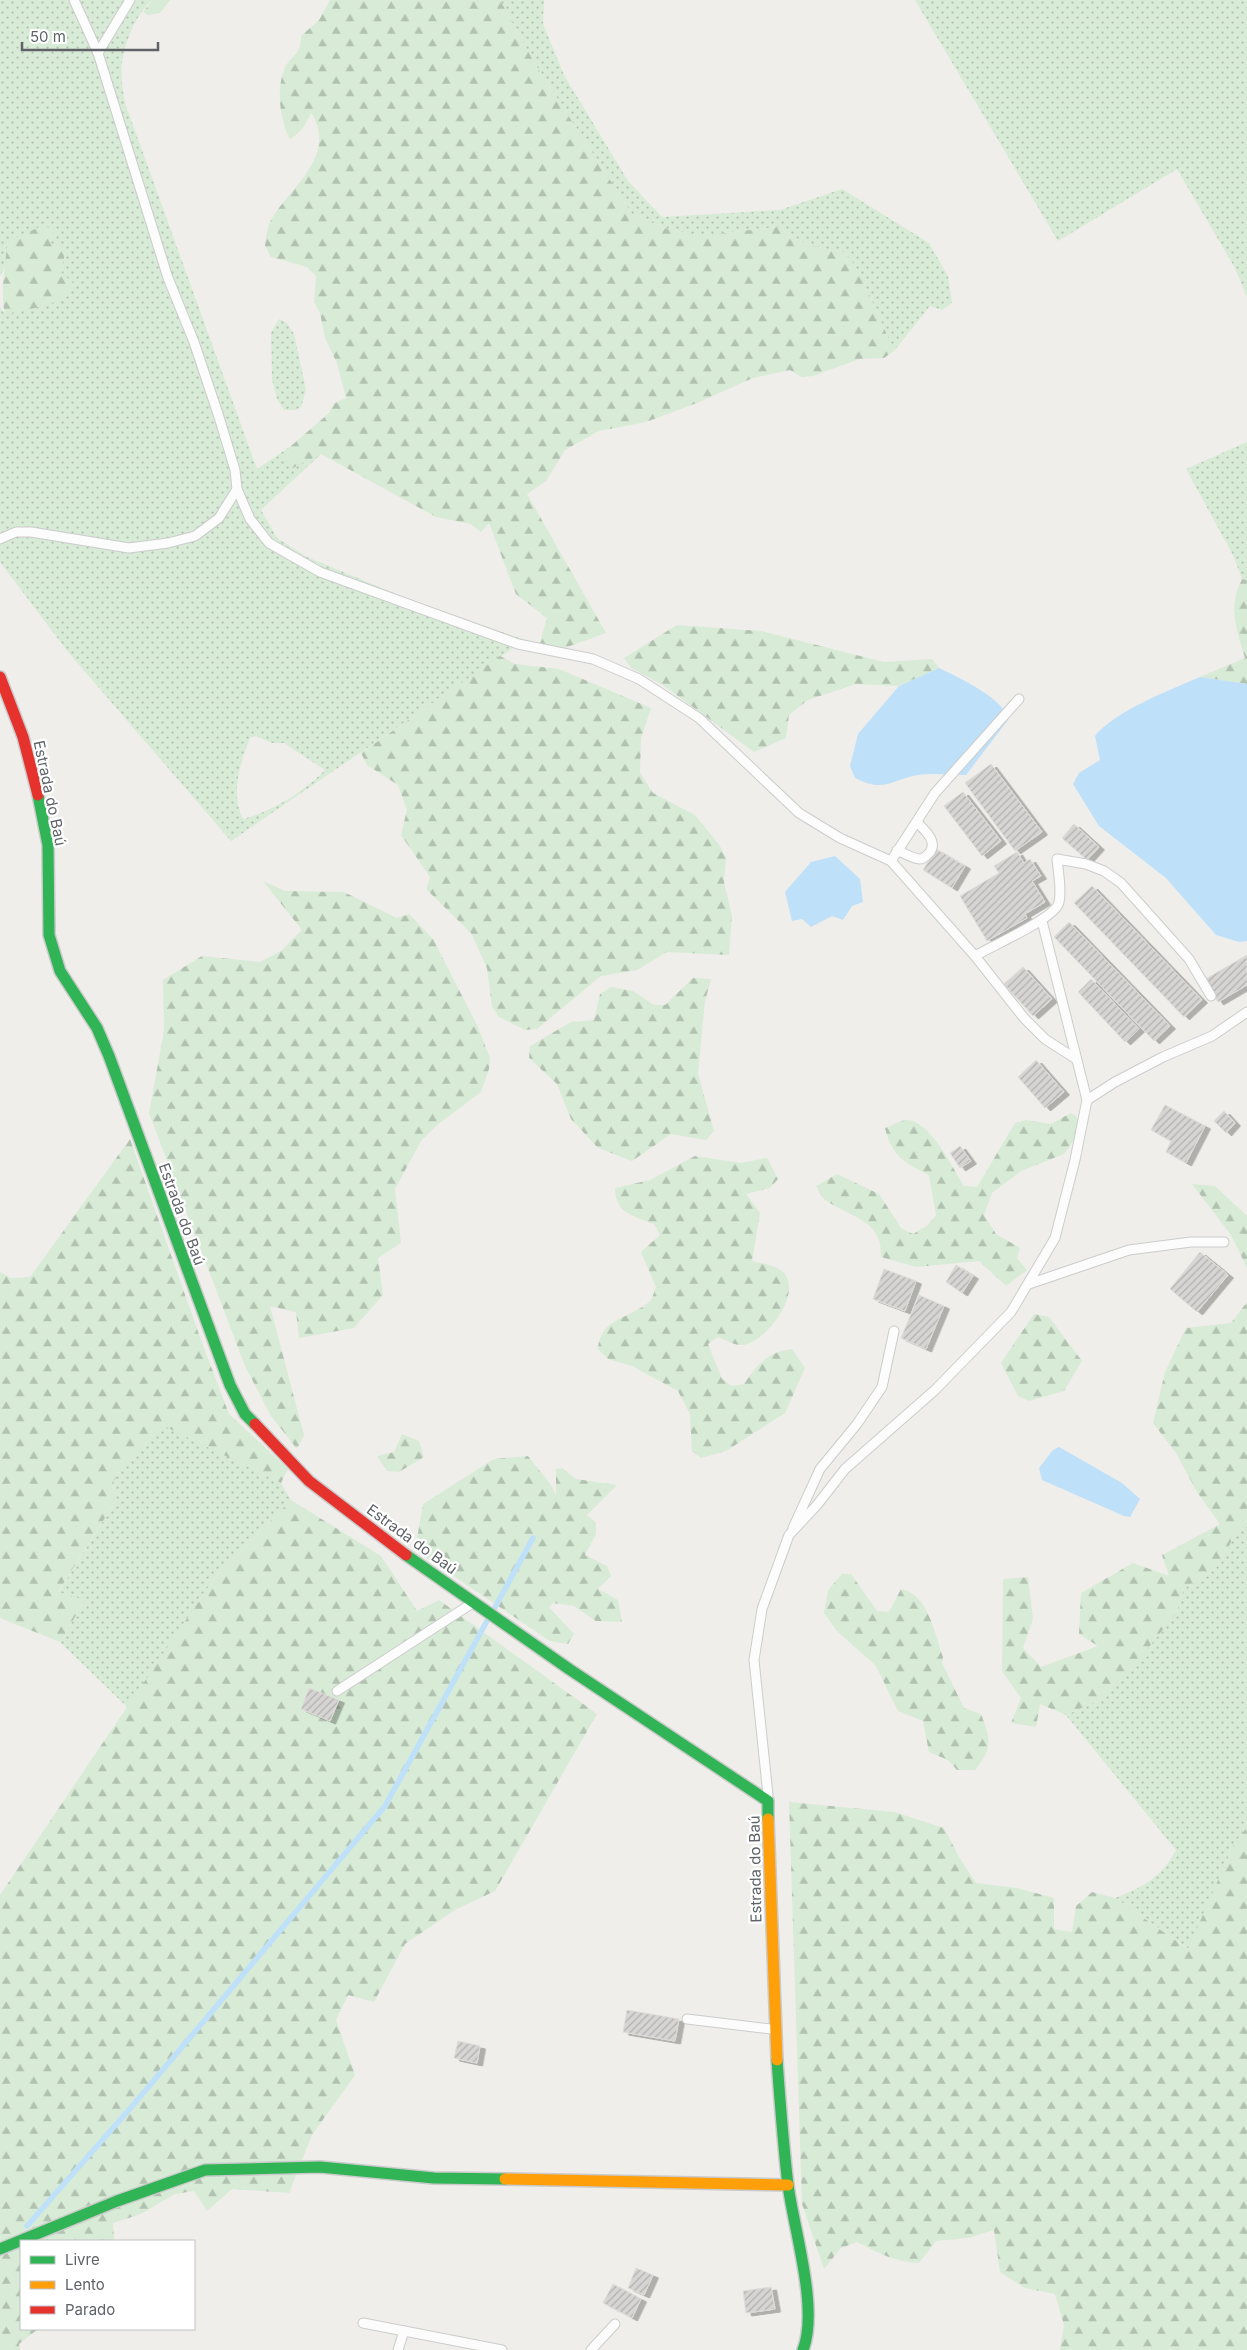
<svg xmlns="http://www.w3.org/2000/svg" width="1247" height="2350" font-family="Inter,sans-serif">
	<defs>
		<pattern id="grass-dots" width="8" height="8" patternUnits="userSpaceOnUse" patternTransform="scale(1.25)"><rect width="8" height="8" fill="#d8ebd6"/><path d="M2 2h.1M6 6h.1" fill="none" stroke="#b2c2b1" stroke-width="1.8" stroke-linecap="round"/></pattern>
		<pattern id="forest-firs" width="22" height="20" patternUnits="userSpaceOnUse" patternTransform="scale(1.25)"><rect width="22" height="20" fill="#d8ebd6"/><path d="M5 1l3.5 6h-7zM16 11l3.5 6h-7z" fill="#b2c2b1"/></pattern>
		<pattern id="building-hatch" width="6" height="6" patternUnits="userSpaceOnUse" patternTransform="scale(1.25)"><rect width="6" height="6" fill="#d6d5d3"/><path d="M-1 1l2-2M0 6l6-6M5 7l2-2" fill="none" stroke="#b1b0af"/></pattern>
		<filter id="shadow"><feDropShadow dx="5.5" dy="3" stdDeviation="0" flood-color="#0004"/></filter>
	</defs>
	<rect width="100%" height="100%" fill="#efeeea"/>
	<g fill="url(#grass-dots)" fill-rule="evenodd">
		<path d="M0 0H153C136 13 125 42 122 63 120 75 123 90 125 103L257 469 291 446 286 458 321 454 261 510 277 538 307 557 406 598 525 640 231 841 68 652 0 562V307L5 314 8 241 5 267 0 276ZM256 736 272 743H284L325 770C306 790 270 813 243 819 230 794 240 763 250 738Z"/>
		<path d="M500 0H544L543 24 564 75 628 181 662 217 780 210 842 189 929 243 948 276 952 303 942 310 930 306 894 351 864 283 843 252 808 245 777 227 717 234H693L667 229 632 214 535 64Z"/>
		<path d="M915 0H1247V297L1235 268 1177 169 1058 241Z"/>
		<path d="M279 319 287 323 294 334 306 390 301 407 296 410H284L277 399 272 379 271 333Z"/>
		<path d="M1247 442V580L1242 579 1233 555 1186 469Z"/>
		<path d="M162 1424 281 1483 291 1500 213 1580 128 1708 60 1642 85 1600 58 1593 117 1499 111 1484Z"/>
		<path d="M1247 1525V1827L1234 1844 1189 1949 1115 1898C1143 1887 1161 1878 1176 1850L1066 1715 1104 1698 1176 1613 1184 1588C1216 1571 1222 1565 1235 1532Z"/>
	</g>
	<g fill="url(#forest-firs)">
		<path d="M153 0H170L160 13 148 15 143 12Z"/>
		<path d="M330 0H500L535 64 632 214 667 229 693 234H717L777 227 808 245 843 252 852 261 864 283 894 351 884 358 859 359 813 376 801 377 790 370 753 378 697 403 646 422 599 431 565 450 546 481 527 494 606 633 559 650 539 646 547 618 516 594 489 523 481 532 471 524 436 517 321 454 291 469 286 458 291 446 328 414 335 403 346 398 337 363 325 338 320 313 314 302 316 276 307 267 271 257 265 246C266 238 267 227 271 220 289 188 339 155 311 113 305 125 302 132 290 139 280 121 276 90 284 70 290 54 301 58 301 36L319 20Z"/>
		<path d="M44 225 54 231 51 244 66 248 61 272 74 284C69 305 24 310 5 314 0 295 5 263 8 241Z"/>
		<path d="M1242 579 1247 580V684L1200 677 1245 658C1237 628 1227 609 1242 579Z"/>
		<path d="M677 625 761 631 884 662 932 659 939 668 899 686 856 684 808 700 789 715 786 738 754 752 663 685 631 668 624 658Z"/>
		<path d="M500 656 515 664 559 669 651 708 641 738 640 773 653 793 695 815 720 846 726 858 724 882 732 916 729 955 667 952 637 970 601 976 537 1029 525 1030 499 1017 492 1007 487 968 471 933 426 889 430 877 401 835 407 810 398 785 367 765 361 753Z"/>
		<path d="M263 881 285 891 344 892 397 918 409 914 433 939 477 1025 490 1058 489 1069 481 1092 437 1125 421 1141 395 1189 401 1243 378 1258 383 1295 354 1328 299 1338 296 1312 270 1306 304 1435 297 1449 271 1416 245 1366 149 1113 164 1031 163 980 202 956 260 962 281 951 302 930Z"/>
		<path d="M693 978 711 979 705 1001 698 1074 714 1131 706 1140 671 1134 632 1161 598 1148 571 1119 557 1084 529 1058 530 1046 571 1022 594 1020 600 994 611 987 633 991 654 1005H665Z"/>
		<path d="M1071 1113 1076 1116 1080 1125 1076 1137 1064 1154 1021 1171 992 1193 984 1215 996 1234 1020 1248 1017 1258 1027 1270 1006 1286 979 1261 916 1267 881 1257C883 1219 848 1217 824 1199 821 1196 819 1190 816 1186L837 1174 879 1194 901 1228 913 1234 927 1226 936 1215 929 1175C904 1163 892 1156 885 1128 891 1126 901 1120 907 1120 930 1120 953 1169 964 1186L977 1187 1015 1123 1026 1120 1051 1124Z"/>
		<path d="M130 1139 201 1340 229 1414 288 1469 281 1483 162 1425 111 1484 117 1499 58 1592 85 1600 60 1642 0 1618V1272L11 1278 30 1277Z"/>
		<path d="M695 1156 741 1163 767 1158 778 1179 770 1188 746 1194 760 1213 752 1261C763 1264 774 1264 783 1272 804 1293 765 1343 743 1345 736 1346 725 1340 718 1337L708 1344 722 1379 732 1386 744 1384C758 1364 767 1352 792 1349L805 1368 785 1413 726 1451 701 1458 692 1451 690 1414 678 1391 632 1366 608 1359 598 1349C600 1317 631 1319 650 1301 653 1298 654 1291 656 1287L641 1252 660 1235 654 1224C633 1215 616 1215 615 1188L650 1180Z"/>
		<path d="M1192 1184 1215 1186 1247 1216V1268L1231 1235Z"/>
		<path d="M1247 1302V1525L1235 1532C1221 1567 1217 1570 1184 1588L1176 1613 1125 1677 1104 1698 1066 1715 1040 1704 1036 1727 1011 1723 1021 1698 1002 1671 1003 1579 1028 1577 1033 1619 1023 1648 1041 1667 1098 1646 1079 1634 1081 1593 1133 1563 1169 1576 1162 1555 1220 1524 1197 1492 1176 1453 1153 1423 1165 1372 1186 1328 1231 1323Z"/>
		<path d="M1034 1314 1049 1317 1082 1361 1064 1391 1029 1401 1018 1396 1001 1363Z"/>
		<path d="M402 1434 419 1441 424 1457 399 1472 387 1471 377 1456 394 1452Z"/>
		<path d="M528 1456 551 1485 556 1496V1469L562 1468 576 1479 617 1485 587 1515 596 1523V1534L585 1555 607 1566 611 1576 598 1589 618 1600 622 1622 596 1621 574 1606 553 1603 549 1607 574 1634 568 1644 550 1641 415 1550 423 1504 494 1459Z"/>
		<path d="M291 1500 381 1556 417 1611 439 1600 597 1714 495 1891 455 1910 405 1944 374 2002 348 1995 336 2020 355 2075 312 2135 289 2193 232 2189 207 2211 194 2191 175 2194 141 2214 113 2223 114 2241H21V2329H38L19 2344 20 2350H0V1895L213 1580Z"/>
		<path d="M842 1574H851L877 1611 889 1612 901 1589C928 1593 935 1635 943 1657L942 1663 964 1708 981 1714C991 1740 993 1748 975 1770H957L948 1760 929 1752 923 1721 898 1711 876 1666 837 1631 824 1613 828 1590Z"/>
		<path d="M789 1802 894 1812 944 1828 959 1857 976 1883 1017 1888 1054 1898V1929L1072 1932 1076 1906 1092 1892 1115 1898 1188 1949 1234 1844 1247 1827V2350H1060L1064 2325 1055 2294 1025 2288 1000 2272 994 2230 968 2238 936 2241 919 2263C895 2262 878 2253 857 2242L841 2248 824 2269 802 2204Z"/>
	</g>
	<g fill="#bfe0f9">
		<path d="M939 668C956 676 1007 700 1008 720L966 775C951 775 933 773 918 775 890 780 885 793 855 778L850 766 858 734 899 686Z"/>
		<path d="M1200 677 1247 684V941L1239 942 1216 935 1166 878 1099 826 1073 784 1079 773 1100 760 1095 736C1115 711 1170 690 1200 677Z"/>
		<path d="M835 856 860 879 863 902 852 906 843 920 832 916 811 927 802 919 792 921 785 892 811 862Z"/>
		<path d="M1059 1447 1122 1483 1140 1499 1130 1517 1124 1516 1042 1480 1039 1468 1053 1450Z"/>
	</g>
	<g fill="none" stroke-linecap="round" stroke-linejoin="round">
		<g stroke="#bfe0f9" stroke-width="5.5">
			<path d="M494 1609 533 1538"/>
			<path d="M27 2226 134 2104 385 1806 487 1621"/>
		</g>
	</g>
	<g fill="url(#building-hatch)" stroke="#deddd9" filter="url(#shadow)">
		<path d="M991 764 1042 832 1015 851 965 783Z"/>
		<path d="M963 792 1001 841 982 856 944 806Z"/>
		<path d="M1074 824 1099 847 1087 860 1062 838Z"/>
		<path d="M936 849 965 866 952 888 923 870Z"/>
		<path d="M1017 852 1024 863 1030 859 1041 876 1032 881 1045 902 1025 914 1027 918 987 941 960 896 999 873 994 866Z"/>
		<path d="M1092 886 1202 1000 1184 1017 1074 903Z"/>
		<path d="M1069 922 1170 1026 1154 1041 1054 937Z"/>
		<path d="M1247 955V985L1218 1002 1204 980Z"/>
		<path d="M1023 967 1052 999 1033 1016 1004 984Z"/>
		<path d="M1091 979 1139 1029 1125 1042 1078 992Z"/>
		<path d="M1036 1060 1064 1092 1045 1108 1018 1077Z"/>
		<path d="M1165 1105 1205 1126 1186 1163 1166 1152 1171 1141 1151 1130Z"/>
		<path d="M1224 1111 1235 1123 1226 1133 1214 1121Z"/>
		<path d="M960 1146 971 1161 960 1168 950 1153Z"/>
		<path d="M1200 1252 1228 1275 1197 1312 1170 1289Z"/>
		<path d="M956 1265 973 1276 962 1293 946 1282Z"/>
		<path d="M884 1269 916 1281 905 1311 873 1299Z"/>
		<path d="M919 1295 944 1306 926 1349 901 1338Z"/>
		<path d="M309 1688 339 1700 330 1721 301 1709Z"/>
		<path d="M627 2010 679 2019 675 2041 623 2032Z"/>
		<path d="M458 2041 480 2046 477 2063 454 2058Z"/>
		<path d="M636 2268 653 2275 644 2295 628 2288Z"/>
		<path d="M613 2284 641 2299 632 2318 603 2303Z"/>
		<path d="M771 2287 775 2309 746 2313 743 2291Z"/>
	</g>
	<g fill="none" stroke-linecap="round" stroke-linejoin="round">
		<defs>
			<g id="lane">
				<path d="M74 0 98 53"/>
				<path d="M237 489 250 519 269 543 320 572 518 644 593 659 639 679 699 718 799 813 840 838 891 861 975 956 1024 1018 1045 1039 1076 1059"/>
				<path d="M0 539 16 532H31L129 548 168 543 195 536 219 518 237 489 235 470 219 417 194 342 168 278 98 53 130 0"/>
				<path d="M897 850C904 853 913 859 920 859 924 859 927 855 930 852 938 841 924 830 917 822"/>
				<path d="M891 861 935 793 1019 699"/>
				<path d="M975 956C991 946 1057 918 1059 902 1062 889 1058 872 1057 859L1086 864 1104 871 1121 883 1189 959 1211 996"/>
				<path d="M1087 1100 1115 1082 1163 1057 1212 1036 1247 1012"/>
				<path d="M1029 1284 1129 1250 1191 1242H1224"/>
				<path d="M793 1528 820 1469 857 1424 882 1387 894 1331"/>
				<path d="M337 1691 471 1604"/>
				<path d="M768 1795 754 1660 762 1609 789 1535 817 1505 845 1469 935 1390 1011 1312 1055 1238 1075 1160 1087 1100 1042 921"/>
				<path d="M687 2019 771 2029"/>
				<path d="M363 2323 502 2350"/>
				<path d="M398 2350 404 2331"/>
				<path d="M591 2350 615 2324"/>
			</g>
			<g id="fast">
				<path d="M38 795 48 845 49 935 60 971 97 1028 109 1056 230 1385 245 1414 255 1424"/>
				<path d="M406 1555 569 1669 768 1801V1819"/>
				<path d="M777 2060C780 2101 783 2143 788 2185 794 2230 819 2309 803 2350"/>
				<path d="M0 2249 117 2201 205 2170 320 2167 434 2178 505 2179"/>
			</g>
			<g id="slow">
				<path d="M768 1819 777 2060"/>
				<path d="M505 2179 788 2185"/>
			</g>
			<g id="jam">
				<path d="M0 677 23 737 38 795"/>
				<path d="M255 1424 309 1481 406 1555"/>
			</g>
		</defs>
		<use href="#lane" stroke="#cbcccc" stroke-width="11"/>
		<use href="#fast" stroke="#cacacb" stroke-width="14"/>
		<use href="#slow" stroke="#cacacb" stroke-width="14"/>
		<use href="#jam" stroke="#cacacb" stroke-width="14"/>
		<use href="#lane" stroke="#fdfcfc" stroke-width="9"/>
		<use href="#fast" stroke="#30b455" stroke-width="11"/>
		<use href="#slow" stroke="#ff9f0a" stroke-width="11"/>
		<use href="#jam" stroke="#e5322d" stroke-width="11"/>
	</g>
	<g text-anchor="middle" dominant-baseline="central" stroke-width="4.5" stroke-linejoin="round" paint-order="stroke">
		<g font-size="15" fill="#5f6368" stroke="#fff">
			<text transform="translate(50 793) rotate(78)">Estrada do Baú</text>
			<text transform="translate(182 1214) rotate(70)">Estrada do Baú</text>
			<text transform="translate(412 1539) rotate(36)">Estrada do Baú</text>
			<text transform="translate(755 1869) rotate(-91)">Estrada do Baú</text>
		</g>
	</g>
	<rect x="20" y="2240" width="175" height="90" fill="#ffffff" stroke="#bfc1c3"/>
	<rect x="30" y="2256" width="25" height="8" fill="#30b455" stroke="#bfc1c3"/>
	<text x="65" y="2265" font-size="15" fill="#5f6368">Livre</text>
	<rect x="30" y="2281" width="25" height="8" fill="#ff9f0a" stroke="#bfc1c3"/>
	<text x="65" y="2290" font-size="15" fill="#5f6368">Lento</text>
	<rect x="30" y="2306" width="25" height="8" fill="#e5322d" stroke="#bfc1c3"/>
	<text x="65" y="2315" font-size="15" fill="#5f6368">Parado</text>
	<path d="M22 42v8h136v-8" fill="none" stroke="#5f6368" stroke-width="2.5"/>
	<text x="30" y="42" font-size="15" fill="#5f6368" stroke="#ffffff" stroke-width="4" paint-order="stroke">50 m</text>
</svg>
